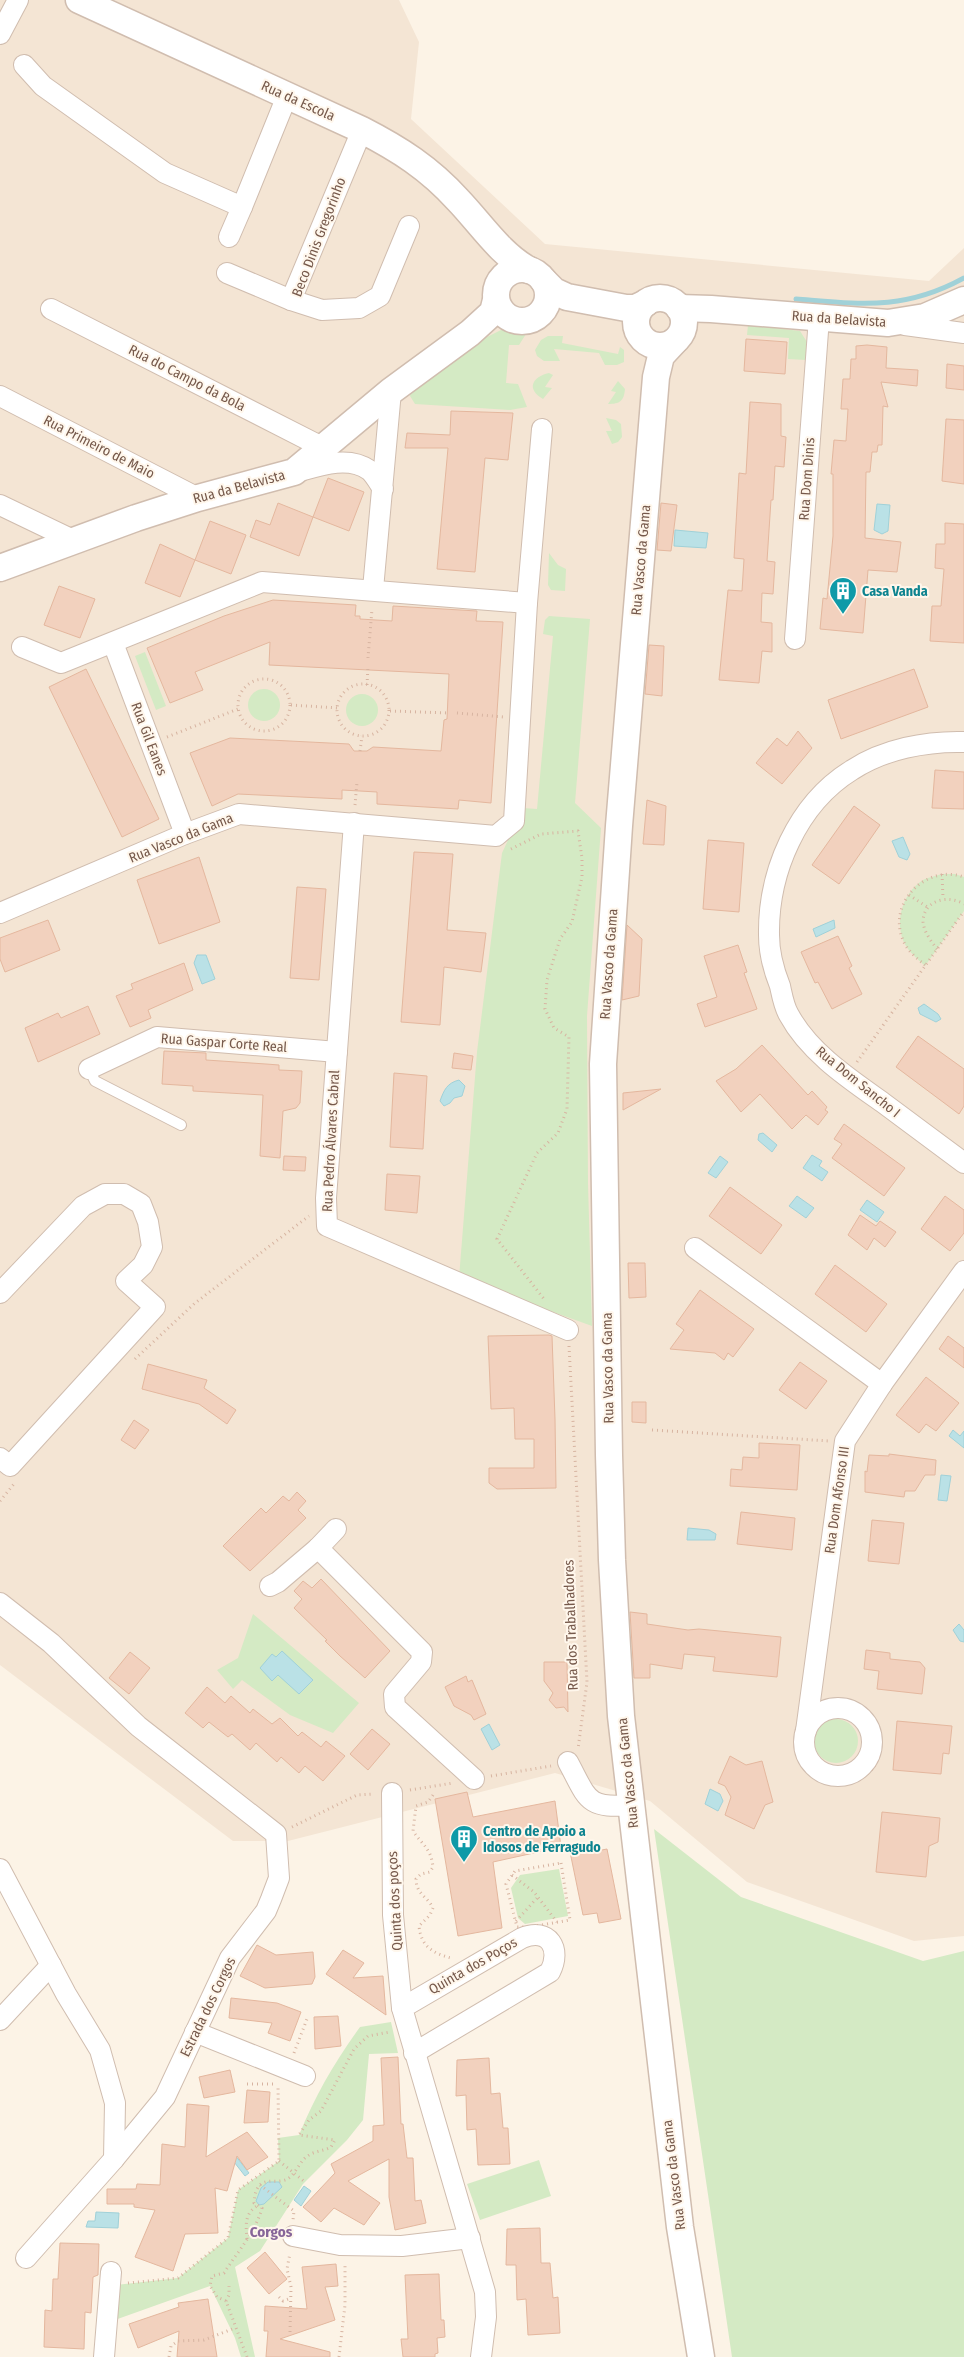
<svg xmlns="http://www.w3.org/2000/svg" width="964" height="2357" font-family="'Fira Sans Condensed',sans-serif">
	<rect width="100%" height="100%" fill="#fcf3e6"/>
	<path fill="#f4e5d4" d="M0 0H399L419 42 411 119 545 244 929 281 964 248V1936L914 1941 747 1882 650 1801 555 1773 288 1841H233L0 1665Z"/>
	<g fill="#d4eac4">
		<path d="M533 323 519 345H509L506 383 518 384 527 407 510 410 415 404 410 396 412 383 465 348 503 329Z"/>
		<path d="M748 325 800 331 807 342 806 360 788 359 789 338 747 335Z"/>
		<path d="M548 336H563L562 343 618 354 620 347 624 350V362L617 365H605L599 353 554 349 560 361H544L537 356 535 350 541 340Z"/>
		<path d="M549 373 553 375 545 387 552 388 543 399C526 389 532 377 549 373Z"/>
		<path d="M618 381 625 389C624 401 620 404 608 404L616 392 611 391Z"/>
		<path d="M606 418 616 420 621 424 622 437 618 442 612 444 606 431H612Z"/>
		<path d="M549 553 558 565 566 569 565 591 551 590 548 585Z"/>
		<path d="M549 616 590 619 575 803 601 828 587 1016 588 1183 592 1326 459 1278 477 1052 502 853 523 808 537 809 553 636 543 634 545 620Z"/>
		<path d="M145 652 166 706 156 710 135 656Z"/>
		<circle cx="264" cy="705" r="16"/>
		<circle cx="362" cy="710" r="16"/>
		<path d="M942 874H955L964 877V911L925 966C919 960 911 954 906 946 893 924 902 893 923 880 929 877 936 876 942 874Z"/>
		<path d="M253 1614 359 1703 333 1733 290 1715 242 1680 233 1689 217 1670 238 1658Z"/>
		<circle cx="836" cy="1741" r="22"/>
		<path d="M654 1829 741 1897 923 1961 964 1951V2357H732Z"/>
		<path d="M559 1869 568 1916 525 1924 518 1918 511 1888 520 1875Z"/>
		<path d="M391 2022 398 2053 369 2054 363 2120 347 2140 303 2184 260 2251 235 2267 255 2357H241L235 2338 210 2286 112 2321 116 2285 178 2278 228 2238 238 2190 279 2161 278 2138 299 2135C316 2094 334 2063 360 2027Z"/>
		<path d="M539 2160 551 2196 480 2220 467 2184Z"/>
	</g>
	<g fill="#bae1e6" stroke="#a0d1d8">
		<path d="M877 504 890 505 888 531 882 534 874 530Z"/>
		<path d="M675 530 708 533 706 548 674 546Z"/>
		<path d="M903 837 910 854 907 860 899 857 892 841Z"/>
		<path d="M834 920 835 928 816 937 813 929Z"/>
		<path d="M197 955H206L215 979 202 984 194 963Z"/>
		<path d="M924 1004 938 1014 941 1019 936 1022 920 1014 918 1008Z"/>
		<path d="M459 1080 465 1086 462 1096 454 1098 450 1103 444 1106 440 1101C444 1090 447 1083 459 1080Z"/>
		<path d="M763 1133 777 1145 772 1152 758 1140 759 1134Z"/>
		<path d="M812 1155 822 1161 819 1166 828 1172 822 1181 803 1168Z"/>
		<path d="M720 1156 728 1162 716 1178 708 1173Z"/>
		<path d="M797 1196 814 1208 806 1218 789 1206Z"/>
		<path d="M867 1200 884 1212 877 1222 860 1210Z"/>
		<path d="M953 1430 960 1436 964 1431V1448L949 1436Z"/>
		<path d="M941 1475 951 1476 947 1501 938 1500Z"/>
		<path d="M688 1528 709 1530 716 1534 715 1540H687Z"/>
		<path d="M959 1624 964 1630V1642L960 1641 953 1630Z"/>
		<path d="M282 1651 313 1680 299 1694 278 1675 272 1681 260 1668 272 1654 276 1657Z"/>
		<path d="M489 1724 500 1745 492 1750 481 1729Z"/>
		<path d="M710 1789 720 1794 723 1801 718 1811 705 1804Z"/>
		<path d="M235 2155 249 2173 245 2176 231 2158Z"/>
		<path d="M268 2182H279L282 2187 264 2204 259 2205 256 2201 261 2188Z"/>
		<path d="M304 2186 311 2191 301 2206 294 2200Z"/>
		<path d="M96 2212 119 2213 118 2228 86 2227 88 2221H95Z"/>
	</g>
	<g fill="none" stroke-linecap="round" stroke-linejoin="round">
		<path stroke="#a0d1d8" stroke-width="5" d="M796 299C860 304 904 311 964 278"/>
	</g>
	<g fill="#f2d1be" stroke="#e4b79e">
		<path d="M746 339 787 342 785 374 744 371Z"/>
		<path d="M867 345 887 347 886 368 918 370 917 386 881 382 888 407 883 406 882 445H878L877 452H872L870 472H866L865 538 901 542 897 572 868 570 863 633 820 629 823 598 827 599 833 536V474H831L834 440 846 441 848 409H841L843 379H850L851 359H856V346Z"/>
		<path d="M947 364 964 366V390L946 388Z"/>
		<path d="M750 402 781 404V436L786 437 784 467 775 466 773 500H771L767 561 775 562 773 594 762 593 761 622 772 623V652L762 651 759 683 719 680 728 590 742 591 744 559 734 558 739 473 746 474Z"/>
		<path d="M451 411 513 413 508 460 485 458 475 572 437 569 448 448H405L407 433 450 435Z"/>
		<path d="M946 419 964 420V484L942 481Z"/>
		<path d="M328 478 364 492 349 531 313 517Z"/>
		<path d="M278 503 313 517 299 556 250 537 256 520 270 525Z"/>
		<path d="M661 503 677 505 671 551 657 550Z"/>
		<path d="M210 521 246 535 231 574 195 560Z"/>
		<path d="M945 523 964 524V643L930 641 932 606H941L944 569 935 568 936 544H945Z"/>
		<path d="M160 544 195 560 180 597 145 583Z"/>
		<path d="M59 586 95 599 80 638 44 625Z"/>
		<path d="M273 600 356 605 355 616H360V619L392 621 393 606 477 611 476 621 503 622 491 803 459 800 458 809 377 804V792L342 790V799L238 794 212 806 190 753 230 738 349 744 354 751H367L373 747 441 751 444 720 447 719 449 674 269 665 270 642 195 672 203 690 170 703 147 648 224 616Z"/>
		<path d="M649 645 664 646 662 696 645 694Z"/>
		<path d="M86 669 159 819 122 837 49 687Z"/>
		<path d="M914 669 928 707 841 739 828 700Z"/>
		<path d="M798 731 812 748 782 784 756 763 777 738 787 746Z"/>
		<path d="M935 770 964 772V809L932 808Z"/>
		<path d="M647 800 666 806 664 845 643 844Z"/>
		<path d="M854 806 880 825 839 884 812 865Z"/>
		<path d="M708 840 744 843 739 912 703 909Z"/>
		<path d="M414 852 453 854 447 930 486 933 481 972 444 967 440 1025 401 1022Z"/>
		<path d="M199 857 220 922 159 944 137 880Z"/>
		<path d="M297 887 326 889 319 980 290 978Z"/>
		<path d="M48 920 60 950 5 972 0 959V938Z"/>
		<path d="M627 925 642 939 639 996 622 1000Z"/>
		<path d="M838 936 852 966 849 968 862 994 832 1009 818 982 815 983 801 952Z"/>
		<path d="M738 945 747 972 744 973 757 1009 705 1027 697 1004 717 997 704 956Z"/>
		<path d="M184 963 193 990 148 1010 151 1018 130 1027 116 996 133 989 131 984Z"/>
		<path d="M88 1006 100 1034 38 1062 25 1028 58 1013 61 1018Z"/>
		<path d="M918 1036 964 1069V1106L959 1114 896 1067Z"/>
		<path d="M762 1045 808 1095 812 1091 827 1107 825 1110 828 1112 818 1125 806 1115 792 1129 760 1094 741 1112 716 1081 736 1069Z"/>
		<path d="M164 1051 206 1053V1060L266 1064 279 1065V1070L302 1071 300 1103 296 1108 283 1111 280 1158 260 1156 263 1095 193 1091V1086L162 1084Z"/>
		<path d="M454 1053 473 1056 471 1070 452 1068Z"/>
		<path d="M394 1073 427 1076 423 1149 390 1147Z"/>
		<path d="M661 1089 623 1110V1093Z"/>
		<path d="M844 1124 905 1168 884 1196 832 1158 842 1144 834 1139Z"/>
		<path d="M284 1156 306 1157 305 1171 283 1170Z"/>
		<path d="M387 1174 420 1176 417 1213 385 1210Z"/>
		<path d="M730 1187 782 1225 761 1254 709 1216Z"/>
		<path d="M945 1196 964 1210V1233L950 1251 921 1229Z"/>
		<path d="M860 1215 876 1226 880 1221 896 1232 885 1247 874 1238 867 1250 848 1235Z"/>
		<path d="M628 1263H645L646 1297 629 1298Z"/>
		<path d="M835 1265 887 1304 866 1332 815 1294Z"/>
		<path d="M700 1290 754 1329 733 1357 728 1353 724 1360 715 1353 670 1349 684 1330 676 1324Z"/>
		<path d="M549 1335 552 1336 555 1419 556 1488 497 1489 489 1483V1468H534V1439H515L514 1408 491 1409 488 1336Z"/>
		<path d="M948 1336 964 1348V1368L939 1349Z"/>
		<path d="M800 1362 827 1381 806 1409 779 1390Z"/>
		<path d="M148 1364 207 1380 204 1388 236 1410 227 1424 199 1404 142 1389Z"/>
		<path d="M926 1377 959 1403 936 1431 926 1424 919 1433 896 1415Z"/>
		<path d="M632 1402H646V1423L632 1422Z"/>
		<path d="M134 1420 149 1430 135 1449 121 1440Z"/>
		<path d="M759 1443 800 1445 797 1490 730 1486 731 1469 742 1470 743 1457 759 1458Z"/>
		<path d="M889 1454 936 1460 935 1475H925L915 1491H905L904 1497 865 1492V1471L867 1472 869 1455 889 1456Z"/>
		<path d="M297 1492 306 1501 298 1510 306 1518 250 1571 223 1546 261 1508 266 1513 283 1496 289 1501Z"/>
		<path d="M741 1512 795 1518 792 1550 737 1544Z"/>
		<path d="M872 1520 904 1523 899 1564 868 1561Z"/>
		<path d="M321 1579 390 1651 365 1678 340 1656 325 1641 327 1640 294 1608 302 1599 294 1591 303 1581 312 1588Z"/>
		<path d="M630 1612 647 1614V1624L688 1630 699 1629 781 1637 777 1677 713 1671 715 1657 684 1654 682 1669 650 1664V1678H634Z"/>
		<path d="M866 1650 890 1653V1659L920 1662 925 1668 922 1694 877 1689 879 1671 864 1669Z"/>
		<path d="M130 1652 150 1668 129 1694 109 1678Z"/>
		<path d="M544 1662H567L568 1712 564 1707 556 1708 549 1700 553 1693 544 1681Z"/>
		<path d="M466 1676 468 1682 472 1680 486 1714 474 1720 471 1715 454 1706 445 1687Z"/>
		<path d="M207 1687 225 1703 231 1696 250 1713 253 1709 272 1724 280 1718 298 1736 302 1732 321 1747 326 1741 345 1756 323 1781 305 1766 299 1773 281 1757 277 1762 256 1743 250 1750 232 1734 228 1737 209 1722 203 1728 185 1713Z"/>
		<path d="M897 1721 952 1726 949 1754 943 1753 941 1774 893 1770Z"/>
		<path d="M372 1729 390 1744 368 1770 350 1754Z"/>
		<path d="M730 1756 746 1765 762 1761 773 1802 765 1805 754 1829 725 1815 731 1797 725 1786 718 1783Z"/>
		<path d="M467 1792 473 1817 555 1801 561 1847 493 1862 502 1928 458 1936 435 1799Z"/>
		<path d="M882 1812 940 1818 938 1842 929 1846 926 1877 876 1872Z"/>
		<path d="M590 1843 591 1852 607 1849 621 1919 599 1923 597 1913 583 1915 569 1847Z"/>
		<path d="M257 1945 276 1955 313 1952 315 1977 312 1984 265 1988 240 1976Z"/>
		<path d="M343 1950 364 1963 353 1978 383 1976 386 2015 326 1974Z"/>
		<path d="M231 1998 277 2003 301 2012 290 2041 268 2033 272 2023 229 2018Z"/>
		<path d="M338 2016 341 2046 315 2049 314 2017Z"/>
		<path d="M398 2057 401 2124H403L407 2158H413L415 2201 421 2200 426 2223 395 2230 389 2197V2159L348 2181 380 2203 364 2225 334 2208 321 2222 303 2207 335 2173 331 2164 373 2141V2126L384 2125 381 2058Z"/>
		<path d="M489 2058 491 2094 500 2093 503 2128H508L510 2164 478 2165 476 2129 467 2130 466 2095 456 2096 457 2060Z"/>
		<path d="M230 2070 235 2092 204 2098 199 2077Z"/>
		<path d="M247 2090 270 2092 268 2122 244 2123Z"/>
		<path d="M187 2104 209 2106 206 2157 247 2132 268 2157 247 2170 237 2156 227 2191 215 2188 218 2233 185 2234 173 2271 135 2257 155 2210 134 2207V2204H107V2189H136L137 2184 160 2185 162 2144 185 2147Z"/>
		<path d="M540 2228 541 2263H550L553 2298 558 2297 560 2333 528 2335 526 2299 517 2300 516 2265H506L507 2229Z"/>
		<path d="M60 2243 99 2244 98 2275 93 2277 91 2313 85 2312 84 2349 44 2347 45 2310 52 2311 53 2279H58Z"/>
		<path d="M265 2252 287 2279 269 2294 247 2268Z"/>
		<path d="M336 2264 338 2286 325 2287 335 2320 280 2339 330 2352V2357H266L268 2331H264L265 2306 307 2309 302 2267Z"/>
		<path d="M439 2274 441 2320H444L445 2337 437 2338 438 2353 435 2354V2357H403L401 2339H408L405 2275Z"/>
		<path d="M208 2299 217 2357H177L179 2331 138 2348 129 2324 179 2307 178 2303Z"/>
	</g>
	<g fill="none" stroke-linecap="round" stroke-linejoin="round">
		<defs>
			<path id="service" d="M89 1069 95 1081 181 1125"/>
			<g id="minor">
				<path d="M0 34 18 0"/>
				<path d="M24 65 43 86 165 173 242 207 287 96"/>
				<path d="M362 130 291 300 322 310 359 308 380 296 409 226"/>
				<path d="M229 237 242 207"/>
				<path d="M227 273 291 300"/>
				<path d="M51 309 322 447"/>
				<path d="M905 325 964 333"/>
				<path d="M0 396 198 498"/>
				<path d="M297 472C318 466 348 455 369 470 374 474 379 483 383 489"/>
				<path d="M0 505 75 541"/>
				<path d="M373 589 391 391"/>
				<path d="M795 639 819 318"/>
				<path d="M113 643 185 834"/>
				<path d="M22 647 61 663 262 582 527 603"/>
				<path d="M964 742C926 741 884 749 852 770 797 804 768 872 769 935 769 951 774 971 780 986 782 995 784 1007 789 1015 809 1052 848 1078 882 1102 909 1122 937 1143 964 1163"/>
				<path d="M354 823 326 1198 327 1226 568 1330"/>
				<path d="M0 913 185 834 239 814 496 836 514 821 527 603 542 429"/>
				<path d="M89 1069 157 1037 337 1052"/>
				<path d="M695 1248 882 1384"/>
				<path d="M0 1293 83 1206 105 1194H124L141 1204 148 1222 152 1247 143 1265 126 1281 155 1307 10 1466 0 1458"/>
				<path d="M336 1529 318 1548 422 1652 421 1662 394 1694 395 1707 474 1779"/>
				<path d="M270 1586 278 1582 318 1548"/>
				<path d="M0 1603 51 1643 138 1726 276 1834 279 1878 271 1899 266 1911 230 1958 165 2097 114 2159 26 2258"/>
				<circle cx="838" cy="1742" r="34"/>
				<path d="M806 1731 845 1441 882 1384 964 1271"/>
				<path d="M568 1762C588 1799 586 1809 631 1805"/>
				<path d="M392 1793 393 1915 402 2008"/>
				<path d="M0 1869 66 1994 100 2050 115 2103 114 2159"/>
				<path d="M0 2020 51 1965"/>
				<path d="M195 2032 305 2076"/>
				<path d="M414 2053 550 1972C562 1949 549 1927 522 1938L402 2008 485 2292 486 2317 481 2357"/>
				<path d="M293 2236 340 2245 402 2246 470 2238"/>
				<path d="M104 2357 111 2272"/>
			</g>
			<g id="tertiary">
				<path d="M79 0 362 130C399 149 429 168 458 200 481 224 500 254 529 270"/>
				<circle cx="522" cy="295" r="26"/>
				<path d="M543 280 554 291 567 297 626 308H635L646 303"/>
				<circle cx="660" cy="322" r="24"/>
				<path d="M679 308 711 309 888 323 925 317 964 300"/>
				<path d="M674 342 661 356 656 377 619 826 603 1064 609 1455 612 1560 621 1716 680 2227 701 2357"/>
				<path d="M0 568 136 518 198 498 294 472 391 391 470 333 493 312 496 300"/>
			</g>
		</defs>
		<use href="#service" stroke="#d0bdaf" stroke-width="12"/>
		<use href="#minor" stroke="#d0bdaf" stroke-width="22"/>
		<use href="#tertiary" stroke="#d0bdaf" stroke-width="29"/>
		<g stroke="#d7b4a1" stroke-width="3" stroke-dasharray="1 4" stroke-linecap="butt">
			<path d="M368 658 372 609"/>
			<circle cx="264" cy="705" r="26"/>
			<circle cx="363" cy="710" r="26"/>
			<path d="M367 685 368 666"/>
			<path d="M291 705 338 708"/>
			<path d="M390 711 449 713"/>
			<path d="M457 713 504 717"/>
			<path d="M167 737 238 709"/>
			<path d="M360 751 362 736"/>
			<path d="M355 805 357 782"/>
			<path d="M511 849 541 834 578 831 582 858V877L572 922 560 939 547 980 545 1009 554 1028 569 1037 567 1109 558 1133 537 1153 497 1239 544 1299"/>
			<path d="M942 874 943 898"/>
			<path d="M909 895 929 908"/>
			<path d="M937 949C931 941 923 931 923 920 925 899 949 895 964 904"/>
			<path d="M925 965C919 960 911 954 906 946 883 907 924 863 964 877"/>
			<path d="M857 1062 964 911"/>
			<path d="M569 1346 587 1682 578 1749"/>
			<path d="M135 1359 195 1303 309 1216"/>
			<path d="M652 1430 829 1441"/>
			<path d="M0 1501 14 1484"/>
			<path d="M799 1748C812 1809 892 1786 879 1733 877 1726 874 1717 868 1712 856 1702 842 1705 829 1699"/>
			<path d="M491 1776 551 1766"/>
			<path d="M410 1790 453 1783"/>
			<path d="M433 1795 428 1802 416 1806 413 1831C423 1846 431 1848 433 1867L430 1872 421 1874 416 1879C416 1894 427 1896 433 1908L430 1915 419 1926C421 1946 432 1953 451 1958"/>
			<path d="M292 1827 357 1795 374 1794"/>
			<path d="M561 1863 570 1920 530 1927H517L506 1884 515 1871Z"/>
			<path d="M512 1875 534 1892 557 1922"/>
			<path d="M516 1921 538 1897"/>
			<path d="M294 2053 307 2019"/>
			<path d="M247 2084H274"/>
			<path d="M279 2161 305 2182"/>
			<path d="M260 2185 294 2211 293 2220"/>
			<path d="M247 2239C246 2226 244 2214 257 2206"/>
			<path d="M128 2283 178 2278 228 2238 238 2190 279 2161 278 2085"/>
			<path d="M279 2297 283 2301 291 2298"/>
			<path d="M226 2301 229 2295V2286"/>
			<path d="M290 2332 291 2287 287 2269 290 2253"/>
			<path d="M169 2357 171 2346 178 2341 204 2340 235 2328"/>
			<path d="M247 2357 226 2301 217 2297 210 2286 212 2276 224 2273C238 2251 255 2233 262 2208L254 2203C256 2170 277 2187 289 2178 297 2172 300 2160 309 2155 315 2151 324 2151 331 2147L335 2140 299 2135 309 2120 321 2111 354 2049 368 2036 390 2032"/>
			<path d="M339 2357 345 2305V2263"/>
		</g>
		<use href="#service" stroke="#fff" stroke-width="10"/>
		<use href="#minor" stroke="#fff" stroke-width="20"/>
		<use href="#tertiary" stroke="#fff" stroke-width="26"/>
	</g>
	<defs>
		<symbol id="building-pin" viewBox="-11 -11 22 30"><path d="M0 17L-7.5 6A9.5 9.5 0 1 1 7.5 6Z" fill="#0f9aa8" stroke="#fff7ec"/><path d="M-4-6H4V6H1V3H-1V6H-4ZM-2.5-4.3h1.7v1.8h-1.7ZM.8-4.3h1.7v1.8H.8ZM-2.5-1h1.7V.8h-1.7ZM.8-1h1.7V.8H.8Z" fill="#fff"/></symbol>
	</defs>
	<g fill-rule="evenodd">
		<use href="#building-pin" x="827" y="575" width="32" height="43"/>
		<use href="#building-pin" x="448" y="1823" width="32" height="43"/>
	</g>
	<g text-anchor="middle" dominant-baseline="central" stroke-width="4" stroke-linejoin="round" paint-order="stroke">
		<g font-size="14" fill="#76594b" stroke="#fff7ec">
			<text transform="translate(298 101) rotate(24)">Rua da Escola</text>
			<text transform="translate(319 237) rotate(-69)">Beco Dinis Gregorinho</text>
			<text transform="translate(839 319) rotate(4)">Rua da Belavista</text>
			<text transform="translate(187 378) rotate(27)">Rua do Campo da Bola</text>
			<text transform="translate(99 447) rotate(27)">Rua Primeiro de Maio</text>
			<text transform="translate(807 479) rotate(-86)">Rua Dom Dinis</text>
			<text transform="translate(239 487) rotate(-15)">Rua da Belavista</text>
			<text transform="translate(641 560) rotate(-85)">Rua Vasco da Gama</text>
			<text transform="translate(149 739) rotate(69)">Rua Gil Eanes</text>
			<text transform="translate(181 838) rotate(-22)">Rua Vasco da Gama</text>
			<text transform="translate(609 964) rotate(-86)">Rua Vasco da Gama</text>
			<text transform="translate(224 1043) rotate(4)">Rua Gaspar Corte Real</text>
			<text transform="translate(858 1082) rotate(39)">Rua Dom Sancho I</text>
			<text transform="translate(331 1141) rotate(-87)">Rua Pedro Álvares Cabral</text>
			<text transform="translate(608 1368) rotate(-91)">Rua Vasco da Gama</text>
			<text transform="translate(837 1500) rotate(-82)">Rua Dom Afonso III</text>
			<text transform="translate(571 1625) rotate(-92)">Rua dos Trabalhadores</text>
			<text transform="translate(628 1773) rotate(-96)">Rua Vasco da Gama</text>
			<text transform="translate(395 1901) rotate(-93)">Quinta dos poços</text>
			<text transform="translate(473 1966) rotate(-30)">Quinta dos Poços</text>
			<text transform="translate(208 2007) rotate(-64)">Estrada dos Corgos</text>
			<text transform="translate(674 2175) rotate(-97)">Rua Vasco da Gama</text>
		</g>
		<g font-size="14" font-weight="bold" fill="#0d838f" stroke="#fff7ec" text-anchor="start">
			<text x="862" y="591">Casa Vanda</text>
			<text x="483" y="1831">Centro de Apoio a<tspan x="483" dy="16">Idosos de Ferragudo</tspan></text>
		</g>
		<g font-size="15" font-weight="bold" fill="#876699" stroke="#fff7ec">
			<text x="271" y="2232">Corgos</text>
		</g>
	</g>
</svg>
